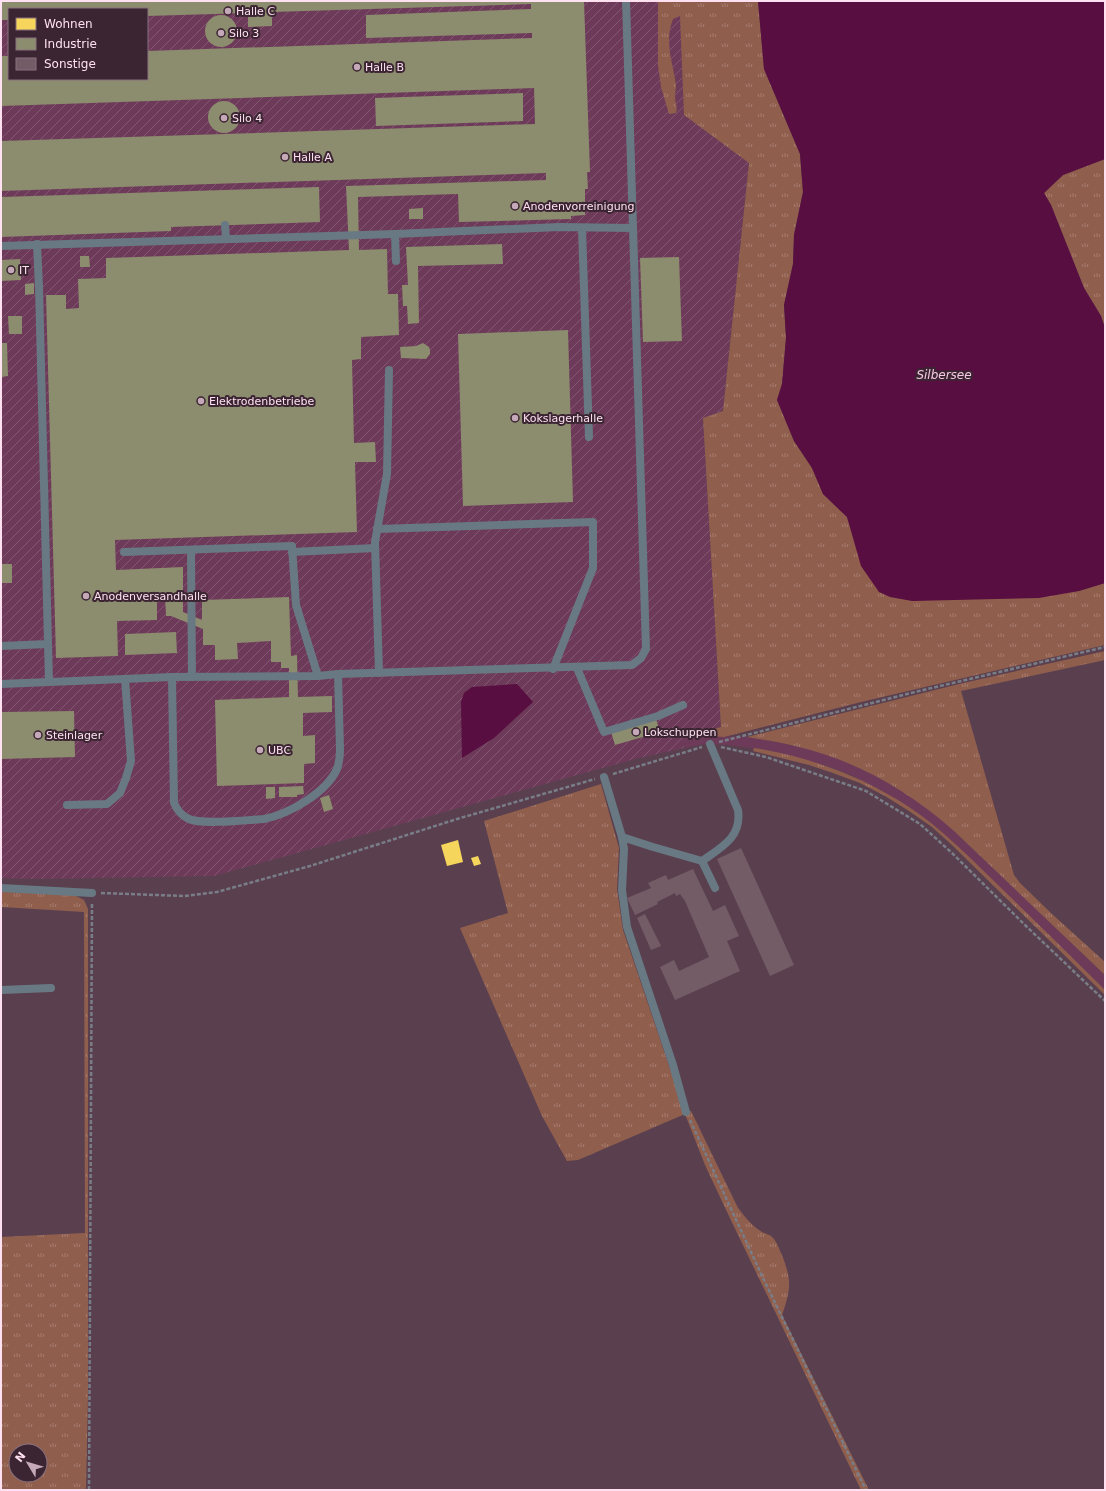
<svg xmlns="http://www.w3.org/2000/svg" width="1106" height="1491" font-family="'DejaVu Sans',sans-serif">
	<defs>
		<pattern id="industrial-furrows" width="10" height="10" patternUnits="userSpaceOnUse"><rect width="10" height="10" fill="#6d3b59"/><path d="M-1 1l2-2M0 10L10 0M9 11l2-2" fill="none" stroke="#835771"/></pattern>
		<pattern id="grass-tufts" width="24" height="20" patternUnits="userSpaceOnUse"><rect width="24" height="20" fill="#905e4c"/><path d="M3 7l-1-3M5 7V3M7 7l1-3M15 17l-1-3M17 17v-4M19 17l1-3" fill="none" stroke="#a67c6f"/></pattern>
	</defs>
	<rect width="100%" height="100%" fill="#5a404f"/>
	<path fill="#6d3b59" d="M708 736 747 737 783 743 816 751 848 762 883 779 900 789 936 814 954 831 1105 975V990L955 844 927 820 909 807 886 793 851 775 827 766 806 760 775 752 730 745 704 744 684 748 682 737Z"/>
	<path fill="url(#industrial-furrows)" fill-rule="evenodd" d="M1 1H680L684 115 749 163 723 411 703 418 721 727 682 736 684 748 635 759 214 876 33 879 1 878ZM9 9H147V79H9Z"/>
	<g fill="url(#grass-tufts)" fill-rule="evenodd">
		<path d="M658 1H758L764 69 800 154 803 192 794 235 793 264 784 305 786 338 782 384 777 400 794 441 812 468 823 494 847 517 852 532 912 601 1079 591 1105 583V645L861 702 724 737 708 736 682 737 721 727 703 418 723 411 749 163 684 115 680 16 673 19C664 41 673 63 676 85 676 89 675 93 675 97 675 103 678 107 676 113L669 114 661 87 658 65Z"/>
		<path d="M1105 159V328L1101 316 1084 288 1051 205 1044 193 1063 175Z"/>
		<path d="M1105 651V660L961 691 1014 875 1020 883 1052 914 1105 962V975L954 831C909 791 857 761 799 747 782 742 765 740 747 737L959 684Z"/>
		<path d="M754 748C810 757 862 776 909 807 941 828 969 857 997 884 1033 919 1069 954 1105 990V995L952 845 932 827 909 811 885 796 860 783 833 773 809 765 753 751Z"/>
		<path d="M601 784 619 848 617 889 623 930 685 1113 691 1111 738 1208C745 1217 752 1226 762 1232 766 1234 771 1235 773 1238 777 1242 779 1249 782 1255 792 1281 791 1289 782 1315L869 1490H861L728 1214 705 1165 685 1114 578 1160 567 1161 542 1116 460 928 508 913 484 821Z"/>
		<path d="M1 891 74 895 84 900 88 909V1395L86 1490H1V1237L85 1233 84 912 1 907ZM16 1451H40V1475H16Z"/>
	</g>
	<g fill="#590e42">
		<path d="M758 1H1105V159L1063 175 1044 193 1051 205 1084 288 1101 316 1105 328V583L1079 591 1039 598 912 601 890 597 879 592 861 566 847 517 823 494 812 468 794 441 777 400 782 384 786 338 784 305 793 264 794 235 803 192 800 154 764 69Z"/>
		<path d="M517 684 533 702 494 738 462 758 461 702 464 693 472 687Z"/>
	</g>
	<g fill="#f6d55c">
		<path d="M458 840 463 862 447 866 441 845Z"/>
		<path d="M478 856 481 864 474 866 471 858Z"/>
	</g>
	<g fill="#8c8c6e">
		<path d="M1 1H584L590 172H587L588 189H585V215L571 216V219L459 222 458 194 358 197 359 250 387 249 388 294H398L399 335 361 337V359L352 360 354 443 375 442 376 462H355L357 532 115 540 116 570 183 567V612L202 620V600L289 597 291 656 297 655 298 697 332 696V712L303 713V736L315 735V763L304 764V783L217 786 215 700 289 697V668H281V662H271V641L237 643 238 659 215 660V645H203V629L171 616H166L165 596H157V620L117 621 118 656 56 658 46 295H66V309L79 308 78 279 106 278V258L349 250 346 186 546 180V173L1 191V141L535 124 534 88 1 106V56H9V79H147V51L532 38V33L366 38V15L531 9V4L272 12V26L248 27V13L147 16V9H9V20H1Z"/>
		<circle cx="221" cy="31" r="16"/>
		<path d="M523 93V121L376 126 375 98Z"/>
		<circle cx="224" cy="117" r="16"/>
		<path d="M319 187 320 222 171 227V231L1 237V197Z"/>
		<path d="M423 208V219H409V209Z"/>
		<path d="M502 244 503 264 418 266 419 323 408 324 407 306H403L402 285H408L406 247Z"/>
		<path d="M80 256H89L90 267H80Z"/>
		<path d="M679 257 682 341 643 342 640 258Z"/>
		<path d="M20 259 21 280 1 281V260Z"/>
		<path d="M34 283V294L25 295V284Z"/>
		<path d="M8 316H22V334H9Z"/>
		<path d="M568 330 573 502 463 506 458 334Z"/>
		<path d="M1 343H7L8 376 1 377Z"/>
		<path d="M423 343 429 347 430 350V354L426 359 401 358 400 347 416 346Z"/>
		<rect x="1" y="564" width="11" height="19"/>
		<path d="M176 632 177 653 125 655V634Z"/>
		<path d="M74 711 75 757 1 759V712Z"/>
		<path d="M656 719 660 732 615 745 611 732Z"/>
		<path d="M303 786 304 794 297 795V797H279V787Z"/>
		<path d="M266 787H275V798L266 799Z"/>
		<path d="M329 795 333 809 324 812 320 798Z"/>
	</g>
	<g fill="#735c66">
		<path d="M741 848 794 965 770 976 717 859Z"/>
		<path d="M693 869 713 911 725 905 739 936 727 941 740 971 675 1000 660 967 674 960 679 971 709 957 685 901 680 894 676 896 675 893 657 902 658 904 635 915 627 898 651 888 648 883 666 875 668 880Z"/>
		<path d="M645 914 661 946 651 950 637 918Z"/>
	</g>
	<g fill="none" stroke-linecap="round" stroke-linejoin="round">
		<g stroke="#797d87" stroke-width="2.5" stroke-dasharray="4 2" stroke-linecap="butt">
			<path d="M719 742 919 691 1105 647"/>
			<path d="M721 747 766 757 866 791 920 824 952 853 1026 926 1105 1001"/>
			<path d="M613 774 702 747"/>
			<path d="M101 893 184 896 217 892 310 866 457 819 595 779"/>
			<path d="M690 1120 763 1278 866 1490"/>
			<path d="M89 1490 92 903"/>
		</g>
		<g stroke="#687983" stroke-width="8">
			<path d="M225 225 226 238"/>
			<path d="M582 228 589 437"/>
			<path d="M395 234 396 261"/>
			<path d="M37 244 39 287 49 682"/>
			<path d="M1 246 395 234 559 227 632 228"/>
			<path d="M377 529 593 522V568L553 669"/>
			<path d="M191 550 192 677"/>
			<path d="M124 552 292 546 296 605 318 676"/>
			<path d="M292 552 375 548"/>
			<path d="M1 646 48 644"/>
			<path d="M577 668 604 732 658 716 683 705"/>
			<path d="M379 673 375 542 387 474 389 370"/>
			<path d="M172 677 174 803C177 810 182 816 189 819 202 825 248 820 264 819 289 814 326 793 337 769 339 763 340 757 340 750L338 674"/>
			<path d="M1 684 172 677 318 676 338 674 632 665 641 658 646 649 626 1"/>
			<path d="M710 744 738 810C742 837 722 847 702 861L715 888"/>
			<path d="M604 777 622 837 624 849 622 890 627 927 673 1065 686 1112"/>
			<path d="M67 805 107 804 120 793 126 778 131 761 125 679"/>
			<path d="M622 837 653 847 702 861"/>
			<path d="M1 888 92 893"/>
			<path d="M1 990 51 988"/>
		</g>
	</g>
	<g fill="#c5a9b8" stroke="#3b2532" stroke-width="1.5">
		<circle cx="228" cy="11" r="4"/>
		<circle cx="221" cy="33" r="4"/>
		<circle cx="357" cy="67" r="4"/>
		<circle cx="224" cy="118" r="4"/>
		<circle cx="285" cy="157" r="4"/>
		<circle cx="515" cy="206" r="4"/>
		<circle cx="11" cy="270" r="4"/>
		<circle cx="201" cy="401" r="4"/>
		<circle cx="515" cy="418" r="4"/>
		<circle cx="86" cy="596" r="4"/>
		<circle cx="636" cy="732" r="4"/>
		<circle cx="38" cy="735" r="4"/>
		<circle cx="260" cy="750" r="4"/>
	</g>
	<g text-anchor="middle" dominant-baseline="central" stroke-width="4" stroke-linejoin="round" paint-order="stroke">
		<g font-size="11" fill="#ffe1f1" stroke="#3b2532" text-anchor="start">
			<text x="236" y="11">Halle C</text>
			<text x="229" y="33">Silo 3</text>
			<text x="365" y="67">Halle B</text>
			<text x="232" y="118">Silo 4</text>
			<text x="293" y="157">Halle A</text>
			<text x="523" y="206">Anodenvorreinigung</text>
			<text x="19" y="270">IT</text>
			<text x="209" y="401">Elektrodenbetriebe</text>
			<text x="523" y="418">Kokslagerhalle</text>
			<text x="94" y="596">Anodenversandhalle</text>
			<text x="644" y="732">Lokschuppen</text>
			<text x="46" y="735">Steinlager</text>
			<text x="268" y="750">UBC</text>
		</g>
		<g font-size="12" font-style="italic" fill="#f6c8e2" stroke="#3b2532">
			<text x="944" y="375">Silbersee</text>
		</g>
	</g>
	<rect width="1106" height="1491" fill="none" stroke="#ffe1f1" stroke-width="4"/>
	<rect x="8" y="8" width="140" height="72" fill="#3b2532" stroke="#89707e"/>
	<rect x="16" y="18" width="20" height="12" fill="#f6d55c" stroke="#89707e"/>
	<text x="44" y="28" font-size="12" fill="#ffe1f1">Wohnen</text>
	<rect x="16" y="38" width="20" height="12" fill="#8c8c6e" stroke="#89707e"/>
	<text x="44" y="48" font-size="12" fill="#ffe1f1">Industrie</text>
	<rect x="16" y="58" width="20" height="12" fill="#735c66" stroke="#89707e"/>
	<text x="44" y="68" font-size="12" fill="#ffe1f1">Sonstige</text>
	<g transform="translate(28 1463) rotate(308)"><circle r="19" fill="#3b2532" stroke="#89707e"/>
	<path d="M0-3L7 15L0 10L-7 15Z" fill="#c5a9b8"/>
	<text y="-6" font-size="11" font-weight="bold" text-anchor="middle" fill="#ffe1f1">N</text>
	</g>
</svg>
